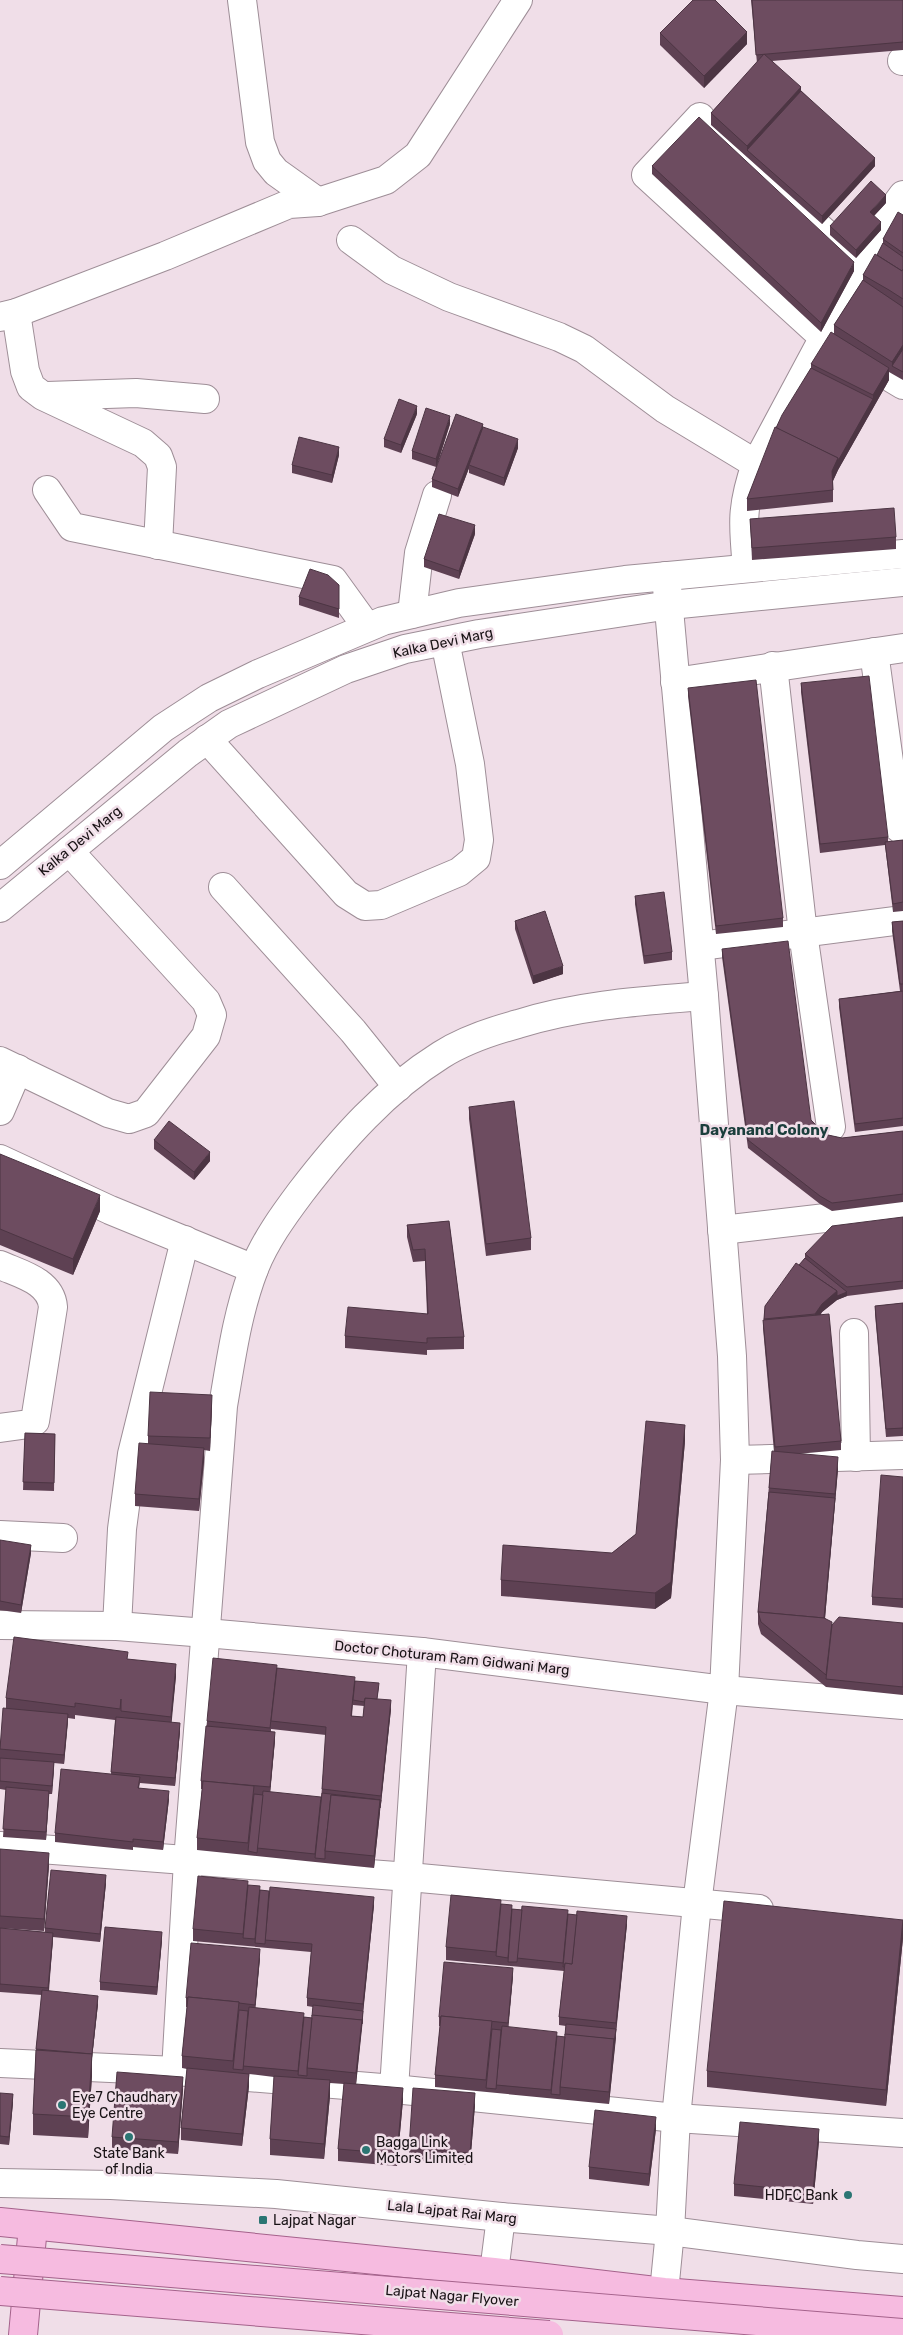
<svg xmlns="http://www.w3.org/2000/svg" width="903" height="2335" font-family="Rubik,sans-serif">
	<rect width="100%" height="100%" fill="#f0dee8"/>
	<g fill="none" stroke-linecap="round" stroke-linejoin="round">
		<defs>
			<g id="minor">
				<path d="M242 0 260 142 267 161 276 172 318 202"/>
				<path d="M902 61H903"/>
				<path d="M351 240 392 270 449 297 559 337 584 349 665 409 756 464"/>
				<path d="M863 267 709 129 700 117 646 175 823 337 903 385"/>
				<path d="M16 313 25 371 31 387 43 396 143 443 158 456 162 467 158 545"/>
				<path d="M0 317 16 313 165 256 289 204 318 202 386 180 418 155 518 0"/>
				<path d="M47 396 136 393 205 399"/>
				<path d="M47 490 72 527 333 580 367 627"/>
				<path d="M747 568C743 525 741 507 756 464L892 210 903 195"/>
				<path d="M412 614 419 553 437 495"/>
				<path d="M874 652 898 827 903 831"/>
				<path d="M773 666 803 933 831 1127"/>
				<path d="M675 682 903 648"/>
				<path d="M207 739 346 894 365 906 381 905 459 872 476 858 479 840 470 764 445 641"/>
				<path d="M0 865 163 728 209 698 258 674 383 621 459 603 625 580 903 554"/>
				<path d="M223 887 353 1031 398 1087"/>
				<path d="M0 908 188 753 229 724 346 669 405 649 479 634 670 605 903 582"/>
				<path d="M700 946 903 920"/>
				<path d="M0 1061 108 1113 129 1119 146 1113 206 1036 212 1015 206 1001 69 851"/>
				<path d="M0 1111 18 1069"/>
				<path d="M0 1159 110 1210 254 1269"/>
				<path d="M722 1230 903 1209"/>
				<path d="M0 1265C20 1274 51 1281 53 1307L35 1421 29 1424 0 1428"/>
				<path d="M854 1333 856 1457"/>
				<path d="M735 1460 903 1455"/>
				<path d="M0 1535 63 1538"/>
				<path d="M0 1625 117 1626 206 1633 422 1652 724 1690 903 1705"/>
				<path d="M117 1626 122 1529 132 1454 185 1240"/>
				<path d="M0 1846 409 1877 759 1909"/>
				<path d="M0 2063 176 2071 394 2089 676 2118 903 2133"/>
				<path d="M176 2071 188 1861 223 1406C231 1360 237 1313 254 1269 265 1241 283 1216 301 1192 341 1140 385 1090 441 1055 463 1041 492 1031 518 1024 578 1005 642 1001 704 996"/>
				<path d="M394 2089 422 1652"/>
				<path d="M0 2183 111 2185 276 2194 501 2217 670 2231 857 2255 903 2259"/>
				<path d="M494 2272 501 2217"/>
				<path d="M664 2292 670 2231 676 2118 697 1904 724 1690 735 1460 732 1356 704 996 666 576"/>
			</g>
			<g id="major">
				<path d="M0 2222 494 2272 664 2292 903 2311"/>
				<path d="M23 2335 33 2226"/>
			</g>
		</defs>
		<use href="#minor" stroke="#9e8e97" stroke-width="30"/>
		<use href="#major" stroke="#a4628b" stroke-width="30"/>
		<use href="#minor" stroke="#fff" stroke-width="28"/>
		<use href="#major" stroke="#f6bbe0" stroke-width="28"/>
		<defs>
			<g id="major-bridge">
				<path d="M0 2259 903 2333"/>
				<path d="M0 2291 549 2335"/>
			</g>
		</defs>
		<use href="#major-bridge" stroke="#a4628b" stroke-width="30" stroke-linecap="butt"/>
		<use href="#major-bridge" stroke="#f6bbe0" stroke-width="28"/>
	</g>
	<g fill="#5e4153" fill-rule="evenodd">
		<path d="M751 0H903V50L772 61 875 166 822 224 711 125V113L757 63Z"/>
		<path d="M660 33 747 44 704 88 660 45Z"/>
		<path d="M652 166 854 271 821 332 652 174Z"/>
		<path d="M886 203 874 216 881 230 856 258 830 235V226Z"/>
		<path d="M903 215V380L889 372V380L838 470 833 481V502L747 511V499L776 428 811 368V364L834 334V325L863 280V275L877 255 883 243V239Z"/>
		<path d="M417 414 401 453 384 447V439Z"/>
		<path d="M450 424 437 466 483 429 518 448 504 486 469 473V468L458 497 432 487V479L436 467 412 459V451Z"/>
		<path d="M339 455 332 483 292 473V465Z"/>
		<path d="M750 519 896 537V549L752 560Z"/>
		<path d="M475 534 459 579 424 567V559Z"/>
		<path d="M339 585V618L299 605V597Z"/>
		<path d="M801 683 888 837V842L903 840V911L893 912 885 845 820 853 801 692Z"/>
		<path d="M688 688 783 918V927L716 934 688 696Z"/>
		<path d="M635 896 672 952V960L644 964 635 904Z"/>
		<path d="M515 921 563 974 533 984 515 929Z"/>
		<path d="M903 921V1126L855 1132 839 1007V999L900 991 892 931V922Z"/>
		<path d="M722 949 811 1120 818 1127 828 1135 842 1138 903 1131V1202L832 1211 820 1204 748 1148 722 957Z"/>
		<path d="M469 1107 531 1238V1250L486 1256 469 1119Z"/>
		<path d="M154 1140 210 1161 194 1180 154 1149Z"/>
		<path d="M0 1154 100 1211 73 1275 0 1245Z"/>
		<path d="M903 1217V1289L847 1296 837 1300 822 1312 821 1314 841 1441V1450L797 1454 838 1469 825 1618 832 1625 903 1623V1695L826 1687 761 1634 758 1624V1612L772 1451 774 1452 763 1328 765 1306 805 1258V1254Z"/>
		<path d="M449 1221 464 1337V1349L427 1350V1355L345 1348V1336L427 1314 425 1261 413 1262 407 1237V1225Z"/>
		<path d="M903 1303V1436L886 1437 875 1314V1306Z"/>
		<path d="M212 1407 210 1451 204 1450V1461L199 1511 135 1506V1494L148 1444V1436Z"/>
		<path d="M25 1433 55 1434 54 1491 23 1490Z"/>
		<path d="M685 1441 671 1598 655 1609 501 1596V1580L612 1553 636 1534Z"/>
		<path d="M903 1477V1608L872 1605V1597Z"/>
		<path d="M0 1542 31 1553 21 1613 0 1610Z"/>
		<path d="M128 1659 176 1676 171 1722 180 1731 175 1786 140 1783 139 1788 169 1799 163 1850 133 1847V1850L55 1842V1833L111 1774 115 1720 75 1715V1719L68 1718 64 1764 54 1763 52 1794H49L46 1840 3 1837 6 1790 0 1789V1744L6 1708V1698Z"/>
		<path d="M277 1668 355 1681 379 1687 377 1699 391 1709 374 1868 197 1850V1838L202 1789H201V1781L207 1721ZM353 1703V1705L364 1706 363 1717 352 1716ZM271 1729 326 1735 321 1800 270 1792 275 1740 271 1732Z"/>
		<path d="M0 1849 49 1865 44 1931 0 1928Z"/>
		<path d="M106 1883 100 1942 53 1937 49 1991 98 2004 92 2058V2075L88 2138 33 2135V2114L36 2049 42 1995 0 1992V1928L45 1932V1928Z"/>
		<path d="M248 1885 260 1890 374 1905 356 2084 403 2100 397 2166 338 2161V2149L344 2084 330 2083V2096L324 2159 270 2155V2139L274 2077 249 2074V2086L242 2146 181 2140V2128L187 2069 182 2068V2056L187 2007H186V1998L260 1958 255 2008 304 2017 312 2018 313 2007 307 2006V1998L311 1952 193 1941V1929Z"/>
		<path d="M501 1904 512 1909 568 1914 627 1924 609 2104 435 2087V2075L440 2026H439V2017L513 1976 508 2027 557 2036 565 2037 566 2026 559 2025V2017L564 1971 446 1960V1947Z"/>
		<path d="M903 1920V1938L886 2106 707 2087V2071Z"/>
		<path d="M162 1940 157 1995 100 1990V1982Z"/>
		<path d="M183 2089 178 2154 112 2149V2137Z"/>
		<path d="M0 2093 13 2102 9 2145 0 2144Z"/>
		<path d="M475 2105 470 2165 409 2160V2148Z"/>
		<path d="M656 2129 649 2186 589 2179V2167Z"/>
		<path d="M819 2141 813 2204 734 2196V2184Z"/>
	</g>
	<g fill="#4c3543">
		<path d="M747 32V44L704 88V76Z"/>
		<path d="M801 87V99L747 150V146Z"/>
		<path d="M875 158V166L822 224V216Z"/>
		<path d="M886 195V203L870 220V212Z"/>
		<path d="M881 222V230L856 258V250Z"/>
		<path d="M854 262V271L821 332V323Z"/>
		<path d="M903 345V357L892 366V362Z"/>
		<path d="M889 368V380L838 470 832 483V471L838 458 873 399V395Z"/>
		<path d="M417 406V414L401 453V445Z"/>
		<path d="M450 416V424L436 467V459Z"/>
		<path d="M483 424V433L469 465V468L458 497V489Z"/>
		<path d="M518 439V448L504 486V478Z"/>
		<path d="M339 447V455L332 483V475Z"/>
		<path d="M475 525V534L459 579V571Z"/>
		<path d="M563 966V974L533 984V976Z"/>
		<path d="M210 1152V1161L194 1180V1172Z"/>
		<path d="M100 1195V1211L73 1275V1259Z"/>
		<path d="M837 1291 847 1292V1296L837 1300 822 1312 815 1322V1314L822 1304Z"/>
		<path d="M212 1395V1407L210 1451V1438Z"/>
		<path d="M685 1425V1441L671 1598 655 1609V1593Z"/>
		<path d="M204 1448V1461L199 1511V1499Z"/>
		<path d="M838 1457V1469L824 1630V1622Z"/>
		<path d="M31 1545V1553L21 1613V1605Z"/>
		<path d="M176 1664V1676L171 1729V1717Z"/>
		<path d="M391 1700V1709L381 1804V1796Z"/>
		<path d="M68 1714V1722L64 1764V1755Z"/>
		<path d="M180 1723V1731L175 1786V1778Z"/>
		<path d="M275 1732V1740L270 1795V1787Z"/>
		<path d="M54 1762V1771L52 1794V1786Z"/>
		<path d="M49 1791V1799L46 1840V1832Z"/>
		<path d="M169 1791V1799L163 1850V1842Z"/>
		<path d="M380 1800V1812L374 1868V1856Z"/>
		<path d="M49 1853V1865L44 1931V1919Z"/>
		<path d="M106 1875V1883L100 1942V1934Z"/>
		<path d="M374 1897V1905L363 2012V2004Z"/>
		<path d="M627 1916V1924L616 2031V2023Z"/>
		<path d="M903 1922V1938L886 2106V2090Z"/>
		<path d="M162 1932V1940L157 1995V1987Z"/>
		<path d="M53 1933V1941L48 1996V1988Z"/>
		<path d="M260 1949V1958L255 2013V2005Z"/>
		<path d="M513 1968V1976L508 2032V2023Z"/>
		<path d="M98 1996V2004L92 2058V2075L88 2138V2117L92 2055Z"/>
		<path d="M363 2011V2019L356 2085V2073Z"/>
		<path d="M616 2029V2038L609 2104V2092Z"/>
		<path d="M249 2074V2086L242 2146V2134Z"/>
		<path d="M183 2077V2089L178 2154V2142Z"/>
		<path d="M330 2080V2096L324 2159V2144Z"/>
		<path d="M403 2088V2100L397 2166V2154Z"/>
		<path d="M475 2093V2105L470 2165V2153Z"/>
		<path d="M13 2094V2102L9 2145V2137Z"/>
		<path d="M656 2117V2129L649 2186V2174Z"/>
		<path d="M819 2129V2141L813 2204V2192Z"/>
	</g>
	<g fill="#6d4c60" stroke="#4c3543">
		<path d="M693 0H715L747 32 704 76 660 33Z"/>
		<path d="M752 0H903V42L756 55Z"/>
		<path d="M764 54 801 87 747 146 711 113Z"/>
		<path d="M801 91 875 158 822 216 747 150Z"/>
		<path d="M699 117 854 262 821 323 652 166Z"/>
		<path d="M871 181 886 195 870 212 881 222 856 250 830 226Z"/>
		<path d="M898 212 903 215V253L883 239Z"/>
		<path d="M883 243 903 257V269L902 271 877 255Z"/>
		<path d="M875 254 902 271 903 269V299L889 290 863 275Z"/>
		<path d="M863 280 903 307V345L892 362 834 325Z"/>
		<path d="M831 332 889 368 873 395 811 364Z"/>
		<path d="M903 349V372L892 366Z"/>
		<path d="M811 368 873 399 838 461V458L776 428 782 415Z"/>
		<path d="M399 399 417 406 401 445 384 439Z"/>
		<path d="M426 408 450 416 436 459 412 451Z"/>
		<path d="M456 414 483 424 458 489 432 479Z"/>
		<path d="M483 427 518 439 504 478 469 465Z"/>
		<path d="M775 427 838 458 832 471 833 490 747 499Z"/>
		<path d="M299 437 339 447 332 475 292 465Z"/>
		<path d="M894 508 896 537 752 548 750 519Z"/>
		<path d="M439 514 475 525 459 571 424 559Z"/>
		<path d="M310 569 328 575 339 585V609L299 597Z"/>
		<path d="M869 676 888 837 820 844 801 683Z"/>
		<path d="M756 680 783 918 716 926 688 688Z"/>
		<path d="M903 840V902L893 904 885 842Z"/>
		<path d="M664 892 672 952 644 956 635 896Z"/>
		<path d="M545 911 563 966 533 976 515 921Z"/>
		<path d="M903 921V984H900L892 922Z"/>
		<path d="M788 941 811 1120 818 1127 828 1135 842 1138 903 1131V1194L832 1203 820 1196 748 1140 722 949Z"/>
		<path d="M903 991V1118L855 1124 839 999Z"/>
		<path d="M514 1101 531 1238 486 1244 469 1107Z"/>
		<path d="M169 1121 210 1152 194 1172 154 1140Z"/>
		<path d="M0 1154 100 1195 73 1259 0 1229Z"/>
		<path d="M903 1217V1281L847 1287 805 1254 832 1226Z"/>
		<path d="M449 1221 464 1337 427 1338V1343L345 1336 348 1307 428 1314 425 1249 413 1250 407 1225Z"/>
		<path d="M805 1258 847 1292 837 1296V1291L799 1265Z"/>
		<path d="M796 1263 837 1291 822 1304 815 1314 764 1319 765 1306Z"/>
		<path d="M903 1303V1428L886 1429 875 1306Z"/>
		<path d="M829 1314 841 1441 775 1447 763 1320Z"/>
		<path d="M150 1392 212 1395 210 1438 148 1436Z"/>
		<path d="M646 1421 685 1425 671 1582 655 1593 501 1580 503 1545 612 1553 636 1534Z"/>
		<path d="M25 1433 55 1434 54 1483 23 1482Z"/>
		<path d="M139 1443 204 1448 199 1499 135 1494Z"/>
		<path d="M772 1451 838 1457 835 1494 769 1488Z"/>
		<path d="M881 1475 903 1477V1599L872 1597Z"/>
		<path d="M769 1492 835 1498 824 1618 758 1612Z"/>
		<path d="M0 1540 31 1545 21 1605 0 1601Z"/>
		<path d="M758 1612 824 1618 832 1622 826 1675 761 1622Z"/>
		<path d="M839 1617 903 1623V1687L826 1679 832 1625Z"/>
		<path d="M14 1637 128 1652 127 1659 176 1664 171 1717 121 1711V1699L120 1709 75 1703V1707L6 1698Z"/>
		<path d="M213 1658 277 1665 270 1728 207 1721Z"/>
		<path d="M277 1668 355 1677 351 1716 363 1717 365 1698 391 1700 381 1796 322 1789 326 1727 271 1721Z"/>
		<path d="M355 1681 379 1683 377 1699 365 1698 364 1702 353 1700Z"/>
		<path d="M3 1708 68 1714 64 1755 0 1749Z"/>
		<path d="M116 1717 180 1723 175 1778 111 1772Z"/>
		<path d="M206 1726 275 1732 270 1787 201 1781Z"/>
		<path d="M0 1758 54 1762 52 1786 0 1781Z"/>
		<path d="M61 1769 140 1777 138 1788 169 1791 163 1842 133 1839V1842L55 1833Z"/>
		<path d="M203 1781 254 1786 248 1843 197 1838Z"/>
		<path d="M6 1787 49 1791 46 1832 3 1829Z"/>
		<path d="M263 1791 321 1797 315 1854 257 1848Z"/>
		<path d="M322 1793 381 1800 380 1808V1800L331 1795 325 1851V1859L315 1858Z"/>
		<path d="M254 1794 263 1795 257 1853 248 1851Z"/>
		<path d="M331 1795 380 1800 374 1856 325 1851Z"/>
		<path d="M0 1849 49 1853 44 1919 0 1916Z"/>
		<path d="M51 1870 106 1875 100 1934 45 1928Z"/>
		<path d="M198 1876 248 1881 243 1934 193 1929Z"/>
		<path d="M248 1885 260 1886 255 1939 243 1938Z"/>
		<path d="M270 1887 374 1897 363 2004 307 1998 312 1944 265 1940Z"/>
		<path d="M260 1890 269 1891 265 1944 255 1943Z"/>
		<path d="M451 1895 501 1900 496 1952 446 1947Z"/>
		<path d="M724 1901 903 1920 886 2090 707 2071Z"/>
		<path d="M501 1904 512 1905 508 1958 496 1956Z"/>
		<path d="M522 1906 568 1910 563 1963 517 1958Z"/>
		<path d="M512 1909 522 1910 517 1962H508Z"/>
		<path d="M577 1911 627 1916 616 2023 559 2017 565 1963 572 1964Z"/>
		<path d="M568 1914 577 1915 572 1964 565 1963 564 1967H563Z"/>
		<path d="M105 1927 162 1932 157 1987 100 1982Z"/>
		<path d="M0 1928 53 1933 48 1988 0 1984Z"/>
		<path d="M191 1943 260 1949 255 2005 239 2003V2002L188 1997V1998H186Z"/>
		<path d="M444 1962 513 1968 508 2023 441 2016V2018L439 2017Z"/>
		<path d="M42 1990 98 1996 92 2054 36 2049Z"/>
		<path d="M188 1997 239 2002 233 2061 182 2056Z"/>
		<path d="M313 2005 363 2011 362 2024V2020L312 2016Z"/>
		<path d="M249 2007 304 2013 298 2071 243 2066Z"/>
		<path d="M239 2010 248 2011 243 2070 233 2069Z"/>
		<path d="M312 2015 362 2020 356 2073 307 2068Z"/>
		<path d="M441 2016 492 2021 486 2080 435 2075Z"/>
		<path d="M304 2017 312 2018 307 2068V2076L298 2075Z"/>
		<path d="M566 2024 616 2029 614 2043V2039L565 2035Z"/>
		<path d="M502 2026 557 2032 551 2090 496 2085Z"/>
		<path d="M492 2029 501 2030 496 2089 486 2088Z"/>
		<path d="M565 2034 614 2039 609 2092 560 2087Z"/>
		<path d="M557 2036 565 2037 560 2087V2095L551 2094Z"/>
		<path d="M36 2050 92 2054 88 2117 33 2114Z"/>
		<path d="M187 2068 249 2074 242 2134 181 2128Z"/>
		<path d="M117 2072 183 2077 178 2142 112 2137Z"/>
		<path d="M274 2076 330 2080 324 2144 270 2139Z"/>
		<path d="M344 2083 403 2088 397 2154 338 2149Z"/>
		<path d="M413 2088 475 2093 470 2153 409 2148Z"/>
		<path d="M0 2093 13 2094 9 2137 0 2136Z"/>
		<path d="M595 2110 656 2117 649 2174 589 2167Z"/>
		<path d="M740 2122 819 2129 813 2192 734 2184Z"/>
	</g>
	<g fill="#2b7573" stroke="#f0dee8" stroke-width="2">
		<circle cx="62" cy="2105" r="5"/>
		<circle cx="129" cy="2137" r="5"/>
		<circle cx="366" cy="2150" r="5"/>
		<circle cx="848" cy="2195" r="5"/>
		<rect x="258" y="2215" width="10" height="10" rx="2.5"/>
	</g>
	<g text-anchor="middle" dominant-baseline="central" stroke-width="5" stroke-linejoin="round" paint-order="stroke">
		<g font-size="14" fill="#181215" stroke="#f0dee8">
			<text transform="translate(443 643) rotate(-12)">Kalka Devi Marg</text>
			<text transform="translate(80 841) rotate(-39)">Kalka Devi Marg</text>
			<text transform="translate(452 1658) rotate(6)">Doctor Choturam Ram Gidwani Marg</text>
			<text transform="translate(452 2212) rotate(6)">Lala Lajpat Rai Marg</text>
			<text transform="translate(452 2296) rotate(5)">Lajpat Nagar Flyover</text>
		</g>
		<g font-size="14" fill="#181215" stroke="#f0dee8" text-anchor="start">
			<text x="72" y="2097">Eye7 Chaudhary<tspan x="72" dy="16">Eye Centre</tspan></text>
			<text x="376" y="2142">Bagga Link<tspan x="376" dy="16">Motors Limited</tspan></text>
			<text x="129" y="2153" text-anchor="middle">State Bank<tspan x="129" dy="16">of India</tspan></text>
			<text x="838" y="2195" text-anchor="end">HDFC Bank</text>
			<text x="273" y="2220">Lajpat Nagar</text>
		</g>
		<g font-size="15" font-weight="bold" fill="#1b3e3c" stroke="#f0dee8">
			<text x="764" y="1130">Dayanand Colony</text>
		</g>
	</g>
</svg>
